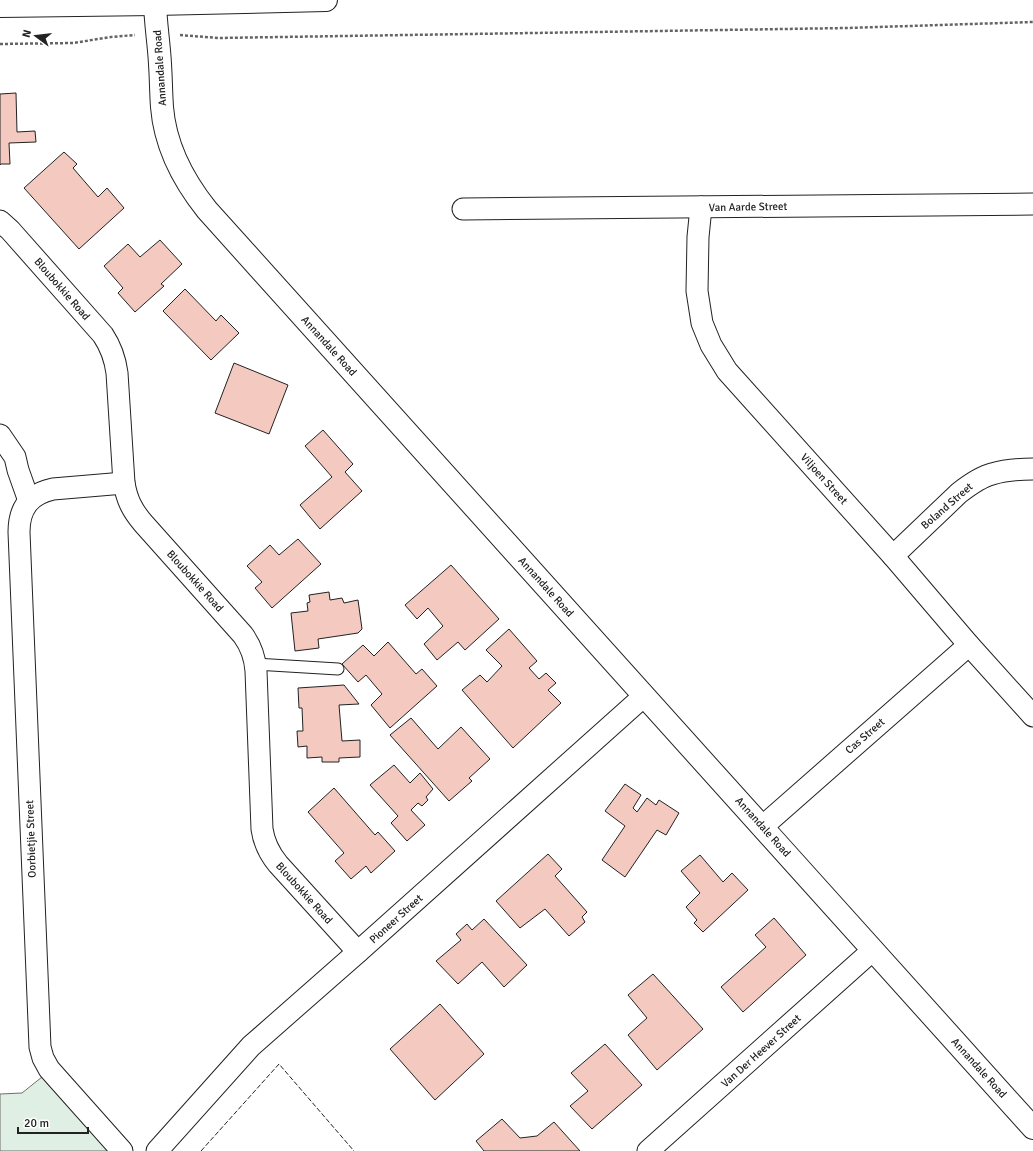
<svg xmlns="http://www.w3.org/2000/svg" width="1033" height="1151" font-family="Signika,sans-serif">
	<rect width="100%" height="100%" fill="#fff"/>
	<path fill="#e0efe3" stroke="#6f6f6f" d="M42 1077 109 1151H0V1094L22 1093Z"/>
	<g fill="#f3c9c0" stroke="#222">
		<path d="M16 93 17 132 35 131 36 142 9 143 10 164H1L0 165V94Z"/>
		<path d="M64 152 77 164 73 168 98 197 107 188 124 208 79 249 24 188Z"/>
		<path d="M160 240 182 264 161 284 164 286 135 312 118 293 123 288 104 266 128 244 140 257Z"/>
		<path d="M185 289 216 321 221 315 239 333 211 360 163 311Z"/>
		<path d="M234 363 288 385 269 434 215 413Z"/>
		<path d="M323 430 353 464 345 472 362 491 320 529 300 505 332 477 305 446Z"/>
		<path d="M298 539 321 564 272 608 255 588 262 582 247 566 270 545 279 555Z"/>
		<path d="M451 565 499 619 465 650 458 642 437 660 424 644 443 626 428 608 417 619 405 605Z"/>
		<path d="M329 592 330 600 342 598 344 603 358 600 362 629 358 633 318 639 319 648 295 651 291 613 308 611 307 603 310 602 309 595Z"/>
		<path d="M509 629 537 661 529 668 539 679 546 673 556 683 548 690 561 703 513 748 462 690 480 675 487 682 502 666 486 650Z"/>
		<path d="M388 642 416 674 422 669 437 686 390 728 371 705 382 694 366 675 358 682 342 664 363 645 374 656Z"/>
		<path d="M344 685 359 704 339 705 342 741 360 740V757L339 758V762H322V757L307 758V746L298 747 297 731H303L302 708H299L298 688Z"/>
		<path d="M411 718 438 749 461 727 490 759 469 778 472 781 449 801 390 735Z"/>
		<path d="M394 765 410 783 420 773 433 789 426 797 428 800 422 806 418 803 411 810 425 825 407 841 391 823 398 816 370 785Z"/>
		<path d="M625 784 641 795 633 808 637 812 647 798 656 805 659 800 679 813 666 835 657 830 625 877 602 860 625 826 605 811Z"/>
		<path d="M334 788 375 835 378 832 395 851 371 873 366 866 351 879 335 861 344 853 308 812Z"/>
		<path d="M548 854 562 869 555 876 587 912 582 917 585 922 569 936 545 909 520 928 496 901Z"/>
		<path d="M700 855 723 882 732 873 748 890 703 932 694 923 697 920 686 907 700 893 681 871Z"/>
		<path d="M774 918 806 955 743 1012 721 987 766 947 755 935Z"/>
		<path d="M484 919 527 965 504 987 482 962 458 984 436 961 461 940 456 934 467 924 472 930Z"/>
		<path d="M653 974 703 1029 657 1070 628 1035 647 1018 628 995Z"/>
		<path d="M440 1004 484 1054 435 1100 390 1049Z"/>
		<path d="M605 1044 642 1085 592 1129 570 1106 588 1091 571 1073Z"/>
		<path d="M502 1119 520 1138 537 1136 554 1122 580 1151H484L476 1141Z"/>
	</g>
	<g fill="none" stroke-linecap="round" stroke-linejoin="round">
		<defs>
			<path id="service" d="M255 664 338 669"/>
			<g id="minor">
				<path d="M701 207 698 237 697 291 702 323 711 345 727 371 893 556 969 645 1033 716"/>
				<path d="M463 209 1033 204"/>
				<path d="M0 221 10 230 103 335C111 347 115 358 117 373L124 483C127 500 132 510 143 523L243 635C251 646 255 657 256 671L262 829C264 843 269 853 278 864L358 952"/>
				<path d="M0 435 15 457 18 470 29 501"/>
				<path d="M893 556 959 493C968 486 980 477 992 474 1005 470 1019 469 1033 469"/>
				<path d="M762 827 969 645"/>
				<path d="M122 1151 49 1069 43 1058 40 1047 19 532C19 508 30 494 53 489L124 483"/>
				<path d="M157 1151 251 1046 358 952 644 696"/>
				<path d="M648 1151 873 950"/>
			</g>
			<g id="tertiary">
				<path d="M155 0C155 21 159 43 160 64 161 79 161 93 162 107 165 145 183 180 207 210L1033 1128"/>
				<path d="M0 6 155 4 326 0"/>
			</g>
		</defs>
		<use href="#service" stroke="#222" stroke-width="13"/>
		<use href="#minor" stroke="#222" stroke-width="23"/>
		<use href="#tertiary" stroke="#222" stroke-width="24"/>
		<g stroke="#646464" stroke-width="2.5" stroke-dasharray="3 2" stroke-linecap="butt">
			<path d="M180 35 218 38 847 28 1033 22"/>
			<path d="M0 44 73 43 111 37 135 35"/>
		</g>
		<use href="#service" stroke="#fff" stroke-width="11"/>
		<use href="#minor" stroke="#fff" stroke-width="21"/>
		<use href="#tertiary" stroke="#fff" stroke-width="22"/>
		<path stroke="#222" stroke-width="1" stroke-dasharray="5 2" stroke-linecap="butt" d="M201 1151 279 1064 354 1151"/>
	</g>
	<g text-anchor="middle" dominant-baseline="central" stroke-width="3" stroke-linejoin="round" paint-order="stroke">
		<g font-size="11" fill="#222" stroke="#fff">
			<text transform="translate(160 68) rotate(-94)">Annandale Road</text>
			<text transform="translate(748 207) rotate(-1)">Van Aarde Street</text>
			<text transform="translate(62 289) rotate(49)">Bloubokkie Road</text>
			<text transform="translate(329 346) rotate(48)">Annandale Road</text>
			<text transform="translate(824 479) rotate(48)">Viljoen Street</text>
			<text transform="translate(947 506) rotate(-41)">Boland Street</text>
			<text transform="translate(195 581) rotate(48)">Bloubokkie Road</text>
			<text transform="translate(546 587) rotate(48)">Annandale Road</text>
			<text transform="translate(865 736) rotate(-41)">Cas Street</text>
			<text transform="translate(763 827) rotate(48)">Annandale Road</text>
			<text transform="translate(31 839) rotate(-92)">Oorbietjie Street</text>
			<text transform="translate(304 893) rotate(48)">Bloubokkie Road</text>
			<text transform="translate(396 919) rotate(-42)">Pioneer Street</text>
			<text transform="translate(761 1051) rotate(-42)">Van Der Heever Street</text>
			<text transform="translate(979 1068) rotate(48)">Annandale Road</text>
		</g>
	</g>
	<g transform="translate(36 36) rotate(285)" stroke="#ffffff" stroke-width="3" paint-order="stroke">
	<path d="M0-3L7 15L0 10L-7 15Z" fill="#222222"/>
	<text y="-6" font-size="11" font-weight="bold" text-anchor="middle" fill="#222222">N</text>
	</g>
	<path d="M18 1127v6h70v-6" fill="none" stroke="#222222" stroke-width="2"/>
	<text x="24" y="1127" font-size="12" fill="#222222" stroke="#ffffff" stroke-width="3" paint-order="stroke">20 m</text>
</svg>
